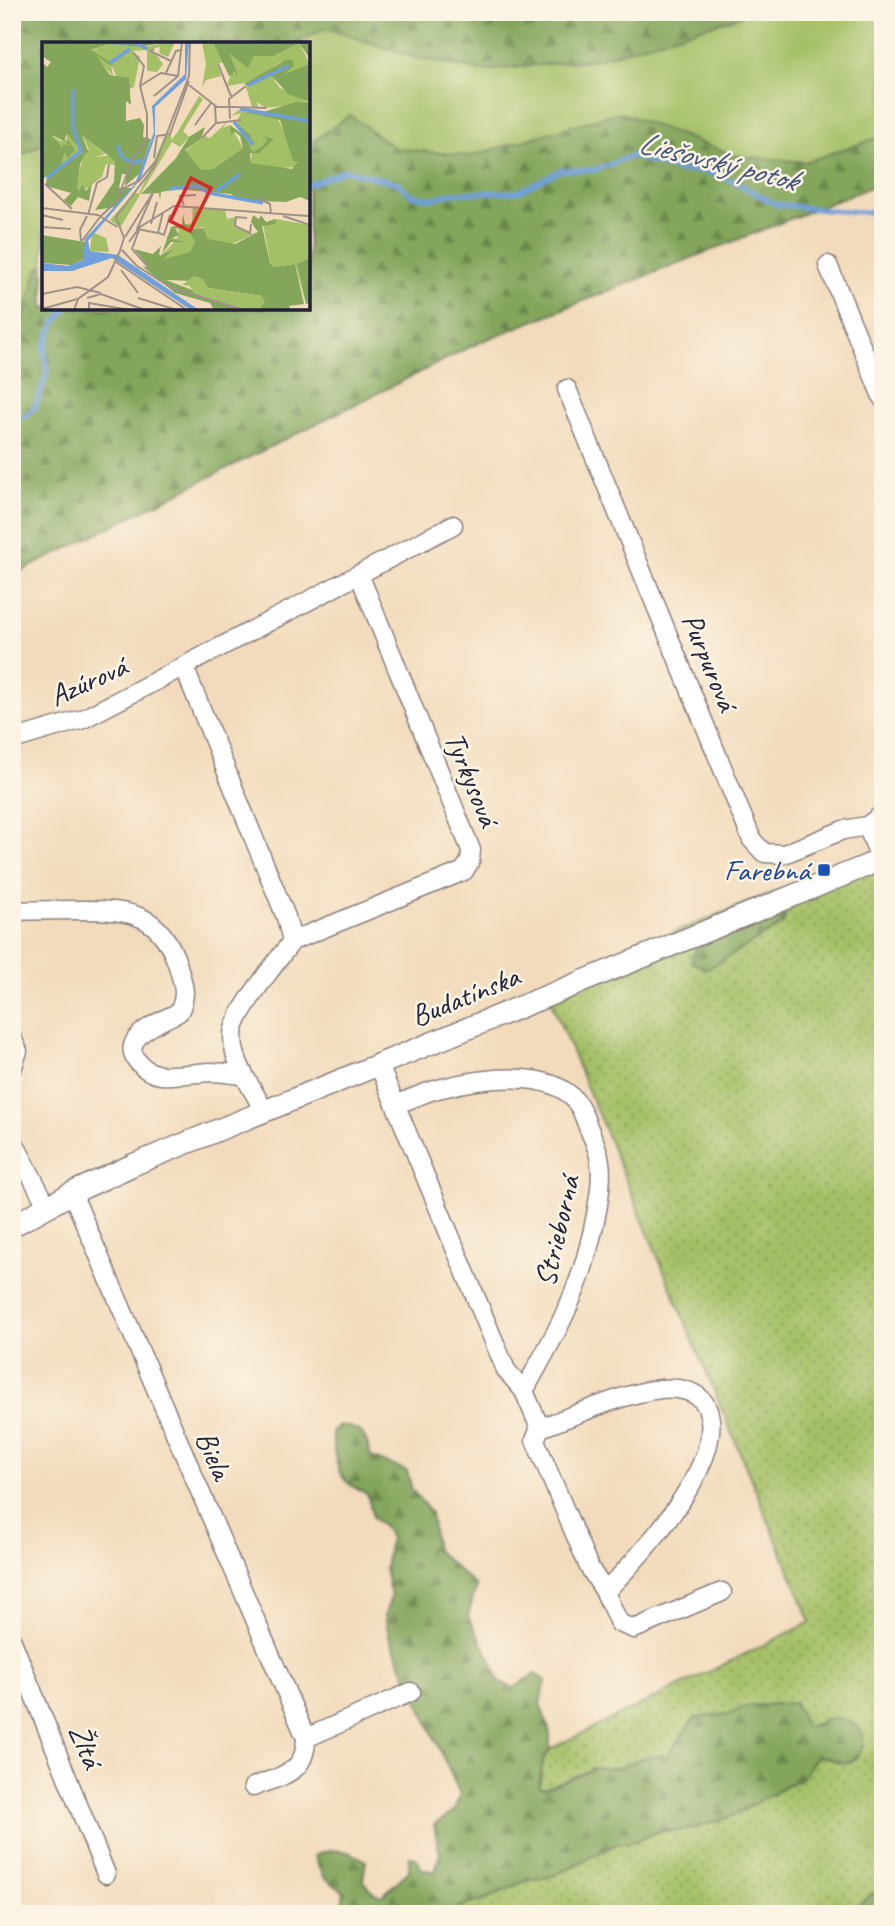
<svg xmlns="http://www.w3.org/2000/svg" width="895" height="1926" font-family="Caveat,sans-serif">
	<defs>
		<pattern id="grass-dots" width="8" height="8" patternUnits="userSpaceOnUse" patternTransform="scale(1.75)"><rect width="8" height="8" fill="#a4c066"/><path d="M2 2h.1M6 6h.1" fill="none" stroke="#859c55" stroke-width="1.8" stroke-linecap="round"/></pattern>
		<pattern id="forest-firs" width="22" height="20" patternUnits="userSpaceOnUse" patternTransform="scale(1.75)"><rect width="22" height="20" fill="#83a65b"/><path d="M5 1l3.5 6h-7zM16 11l3.5 6h-7z" fill="#6b874c"/></pattern>
	</defs>
	<rect width="100%" height="100%" fill="#fcf5e5"/>
	<filter id="ink" filterUnits="userSpaceOnUse"><feTurbulence type="fractalNoise" baseFrequency=".0143" numOctaves="2"/><feDisplacementMap in="SourceGraphic" scale="14" xChannelSelector="R" yChannelSelector="G"/><feConvolveMatrix kernelMatrix="1 2 1 2 8 2 1 2 1" color-interpolation-filters="sRGB"/></filter>
	<filter id="wash" filterUnits="userSpaceOnUse"><feTurbulence type="fractalNoise" baseFrequency=".00686" numOctaves="4" result="noise"/><feDisplacementMap in="SourceGraphic" scale="28" xChannelSelector="R" yChannelSelector="G"/><feGaussianBlur stdDeviation="1.57" result="paint"/><feColorMatrix in="noise" values="0 0 0 0 0 0 0 0 0 0 0 0 0 0 0 0 0 1.4 0 .05"/><feComposite in="paint" operator="in"/></filter>
	<g filter="url(#wash)">
		<rect width="100%" height="100%" fill="#f2dbbc"/>
		<path fill="url(#grass-dots)" stroke="#637150" stroke-width="2" d="M883 848V1882L876 1891 847 1914H452L459 1907 481 1901 523 1882 555 1875 616 1844 636 1841 656 1832 691 1829 802 1778 815 1757 820 1755 840 1763 830 1718 816 1726H805L794 1703 747 1706 729 1714 695 1718 668 1755 641 1758 619 1768H595L544 1789 539 1786 543 1760 550 1749 811 1622 544 985Z"/>
		<g fill="url(#forest-firs)" stroke="#52644b" stroke-width="2">
			<path d="M12 12H740L741 16 597 59 483 71 417 58 326 28 295 44H44V143L12 160Z"/>
			<path d="M619 112 736 156 805 162 883 136V182L480 342 12 576V356L38 269 44 265V308H308V145L350 115 395 148 471 156Z"/>
			<path d="M779 911 785 917 783 924 708 969 691 962 699 941Z"/>
			<path d="M339 1425C365 1429 364 1433 371 1457L407 1471 412 1490 431 1513 436 1550 476 1586 468 1617 493 1664 499 1682 514 1688 535 1674 546 1681 540 1703 550 1733V1749L543 1760 539 1786 544 1789 595 1768H619L641 1758 668 1755 695 1718 729 1714 747 1706 795 1703 805 1726C819 1726 822 1719 831 1718 845 1716 863 1726 863 1742 863 1749 859 1757 852 1761 839 1767 828 1753 815 1757L802 1778 730 1817 691 1829 656 1832 636 1841 616 1844 555 1875 523 1882 481 1901 459 1907 452 1914H333L342 1904 344 1892 324 1877 314 1856C332 1847 349 1849 366 1861L363 1879 373 1893 382 1896 409 1871V1857L416 1858 422 1869 435 1872 440 1854 434 1825 454 1811 460 1794 389 1637 385 1614 391 1597 385 1569 390 1538 384 1526 373 1518 367 1494C334 1480 336 1465 332 1432Z"/>
			<path d="M883 1882V1914H847L876 1891Z"/>
		</g>
		<g fill="#a4c066" stroke="#637150" stroke-width="2">
			<path d="M740 12H883V136L805 162 736 156 619 112 471 156 395 148 350 115 308 145V44H295L326 28 417 58 483 71 597 59 741 16Z"/>
			<path d="M44 143V265L38 269 12 356V160Z"/>
		</g>
		<g fill="none" stroke-linecap="round" stroke-linejoin="round">
			<g stroke="#709fda" stroke-width="5">
				<path d="M308 185 345 170 398 183 411 195 432 199 452 193 518 192 561 170H595L631 156 680 171H703L735 182 775 204 825 210 883 213"/>
				<path d="M12 413 25 416 35 408 47 373 44 349 52 328 67 308"/>
			</g>
		</g>
	</g>
	<g filter="url(#ink)">
		<g fill="none" stroke-linecap="round" stroke-linejoin="round">
			<defs>
				<g id="minor">
					<path d="M828 265 883 399"/>
					<path d="M567 389 752 840 764 853 784 854 843 830 867 826 883 814"/>
					<path d="M184 667 286 917 292 941C277 962 235 1012 233 1034 233 1041 234 1050 236 1056 242 1076 255 1092 263 1110"/>
					<path d="M12 740 83 719 453 525"/>
					<path d="M867 826 881 860"/>
					<path d="M12 911C36 910 59 910 82 910 131 910 161 913 178 966 183 985 188 993 179 1012 162 1021 117 1037 138 1062 144 1069 152 1074 161 1075 177 1076 194 1073 210 1072 221 1072 232 1074 243 1075"/>
					<path d="M292 941 464 871 470 861 471 850 359 574"/>
					<path d="M12 1038 18 1051 12 1069"/>
					<path d="M378 1063 506 1370 524 1391 540 1428"/>
					<path d="M397 1104C412 1099 427 1091 442 1088 478 1079 553 1067 577 1103 582 1109 585 1119 588 1127 593 1138 599 1150 600 1162 604 1187 592 1236 585 1261 572 1307 547 1349 524 1391"/>
					<path d="M12 1139 47 1206"/>
					<path d="M72 1193 306 1738"/>
					<path d="M605 1592C639 1557 729 1461 707 1408 702 1396 691 1391 678 1389 642 1384 575 1416 540 1428L535 1440 589 1567 605 1592 619 1623 634 1629 722 1592"/>
					<path d="M12 1641 106 1874"/>
					<path d="M253 1787C282 1775 306 1774 306 1738L411 1692"/>
				</g>
				<path id="tertiary" d="M12 1226 72 1193 135 1164 883 859"/>
			</defs>
			<use href="#minor" stroke="#8a7e7c" stroke-width="21"/>
			<use href="#tertiary" stroke="#8a7e7c" stroke-width="24"/>
			<use href="#minor" stroke="#fff" stroke-width="18"/>
			<use href="#tertiary" stroke="#fff" stroke-width="21"/>
		</g>
	</g>
	<rect fill="#1a4fb4" stroke="#fcf5e5" stroke-width="2.5" x="817" y="863" width="14" height="14" rx="3.5"/>
	<g text-anchor="middle" dominant-baseline="central" stroke-width="5" stroke-linejoin="round" paint-order="stroke">
		<g font-size="30" fill="#22223b" stroke="#fcf5e5">
			<text transform="translate(710 662) rotate(68)">Purpurová</text>
			<text transform="translate(88 681) rotate(-24)">Azúrová</text>
			<text transform="translate(472 779) rotate(68)">Tyrkysová</text>
			<text transform="translate(465 996) rotate(-22)">Budatínska</text>
			<text transform="translate(557 1231) rotate(-77)">Strieborná</text>
			<text transform="translate(214 1455) rotate(67)">Biela</text>
			<text transform="translate(86 1746) rotate(68)">Žltá</text>
		</g>
		<g font-size="30" fill="#164399" stroke="#fcf5e5" text-anchor="end">
			<text x="810" y="870">Farebná</text>
		</g>
		<g font-size="32" font-style="italic" fill="#41547b" stroke="#fcf5e5">
			<text transform="translate(718 161) rotate(14)">Liešovský potok</text>
		</g>
	</g>
	<g transform="translate(42 42)">
		<rect width="268" height="268" fill="#f2dbbc"/>
		<path d="M123 0H133L126 15 117 11 118 5 110 7 121 22 115 30 105 29V8L90 9 98 15 92 45 87 47 86 36H75L69 22 78 15 68 20 52 10 69 22 71 34 48 9 67 2 104 5ZM160 0H171L182 20 175 22 179 34 164 38 160 46 164 22ZM257 1 268 22 259 29 241 33 239 20 209 40 185 44 190 29 197 34 184 9H190L206 25 212 14H232ZM233 29 232 38 238 46 268 61 223 66 215 60 216 65H210L204 45ZM157 54 161 57 141 89 147 95 138 105 130 100 78 186 68 178 93 150 97 152 123 94 129 93V98L135 91ZM197 68 236 77 256 120 253 125 229 127 209 121 210 107 191 85 212 104 194 81 199 71 189 74ZM186 79 181 86 188 83 201 106 171 127 159 129 143 109 163 94 168 96ZM25 91 41 110 19 126 21 107 8 93 19 99 25 97ZM40 92 63 112 53 115 71 113 74 119 73 123 64 122 60 135 41 149 35 146 37 130 43 107 47 108ZM151 164 183 168 185 177 193 175V184L208 192 216 190 190 202 165 198 161 185 150 187 147 190 153 200 148 211 130 218 121 216 131 205 118 215 133 199 125 198V194L135 197 137 188 133 186 150 181ZM233 177 268 183V216L255 222 264 262 253 222 232 225 228 220 221 182H233ZM50 190 64 196 67 210 48 209Z" fill="#a4c066"/>
		<path d="M0 0H123L100 5 67 2 49 8 67 19 79 15 69 22 74 27 54 13 68 33 87 36 89 63 84 59V79L98 76 102 83 101 95 109 97 97 132 83 144 84 132H80L77 146H90L74 165 53 168 72 140 73 119 40 93 47 112 44 110 38 122 35 146 38 148 40 143 44 149 50 141 47 159 36 155 29 164 22 158 29 151 4 144 5 134 0 137V20L5 25 9 20 0 14ZM25 92 41 110 19 126 22 110 26 116 33 108 26 98 24 101 30 105 21 102V106L9 93 22 99ZM171 0H266L268 17 257 1 232 14H212L206 26 187 11 197 35 191 29V33L187 34ZM244 18H250L252 24 242 32 268 22V60L246 52 229 33 206 44 202 42ZM254 60 268 61V159L258 155 244 160 195 158 189 152 135 147 119 150 118 158 117 151 99 152 134 116 147 95 163 85 159 97 143 108 159 128 171 127 201 106 198 94 193 90 189 93 188 83 204 95 193 80 208 93 213 103 205 98 211 110 222 103 225 97 220 94 232 97 217 111H208L209 121 250 127 256 120 251 119 238 78 203 70H221ZM141 172 143 182 150 185 133 186 137 193 128 197 144 200H129L119 213 132 206 122 217 148 210 153 200 147 190 150 187 161 186 166 197 193 202 216 190 209 180 211 173 217 177 219 173 224 180 233 177 234 182 220 184 228 221 232 225 253 222 262 262 247 264 249 268H217L220 254 166 246 152 235 150 239 124 238 203 268H172L168 261 133 251 100 224 108 226 92 207 111 212 119 204 117 212 119 214 129 185 140 182ZM0 193 43 200 44 216 29 223 0 221ZM268 216V261L264 262 255 222Z" fill="#83a65b" fill-rule="evenodd"/>
		<path d="M152 234 161 237 166 246 220 254 223 260 217 268H203L152 252 148 244 140 243Z" fill="#a4c066"/>
		<path d="M143 0H147L144 37 113 65V94L98 138 46 199 48 209 76 213 157 268H149L70 216 30 229H0V221L26 224 41 218 43 197 93 142 112 90 110 64 143 32Z" fill="#709fda"/>
		<path fill="none" stroke="#709fda" stroke-width="3.5" d="M46 0 95 1 105 7M68 21 88 7M206 43 247 24M198 67 268 79M192 80 211 103M75 103 81 116 92 121 100 118M5 136 39 109 31 85V47M127 147 155 144 167 151 221 161M175 149 198 132"/>
		<path fill="none" stroke="#9f9188" stroke-width="2" d="M112 7 108 9 129 19M176 22 189 54M124 31 134 9 140 8M147 43 175 65H193M98 44 119 31 136 34 140 0M112 54 135 35M192 65 224 66M188 77 187 57 204 44M175 81 199 78M153 83 169 61M160 96 174 81 173 64M112 116 115 94 128 92 147 39M3 142 30 167M76 149 97 139 113 120M111 151 95 187 116 191 121 170M215 156 228 162 229 172M142 163 138 154 154 153M0 166 56 173 75 185M0 173 21 178M46 173 55 141 65 135 67 122M59 174 75 159 90 118 105 97V72L98 44 102 24 91 10M241 174 268 183M205 176 194 175 193 184 208 191 209 182M109 182 115 160M0 185 29 187M97 188 90 207 108 227M117 191 122 193 128 173M83 195 110 152M39 199 38 188 45 174M40 199 58 175M87 200 98 185 132 164 266 174M80 208 95 224 130 246 202 268M77 212 82 196 74 175 112 125 147 34 148 0M74 220 145 268M79 228 96 251M0 252 35 245 59 251M45 256 59 252 103 268M96 256 135 268M0 267 35 257M32 268 36 257 66 235 77 211M47 268V261L88 268"/>
		<path fill="#d62828" fill-opacity="0.15" stroke="#d62828" stroke-width="3.5" d="M149 136 169 146 148 189 128 179Z"/>
		<rect width="268" height="268" fill="none" stroke="#22223b" stroke-width="3.5"/>
	</g>
	<rect width="895" height="1926" fill="none" stroke="#fcf5e5" stroke-width="42"/>
</svg>
